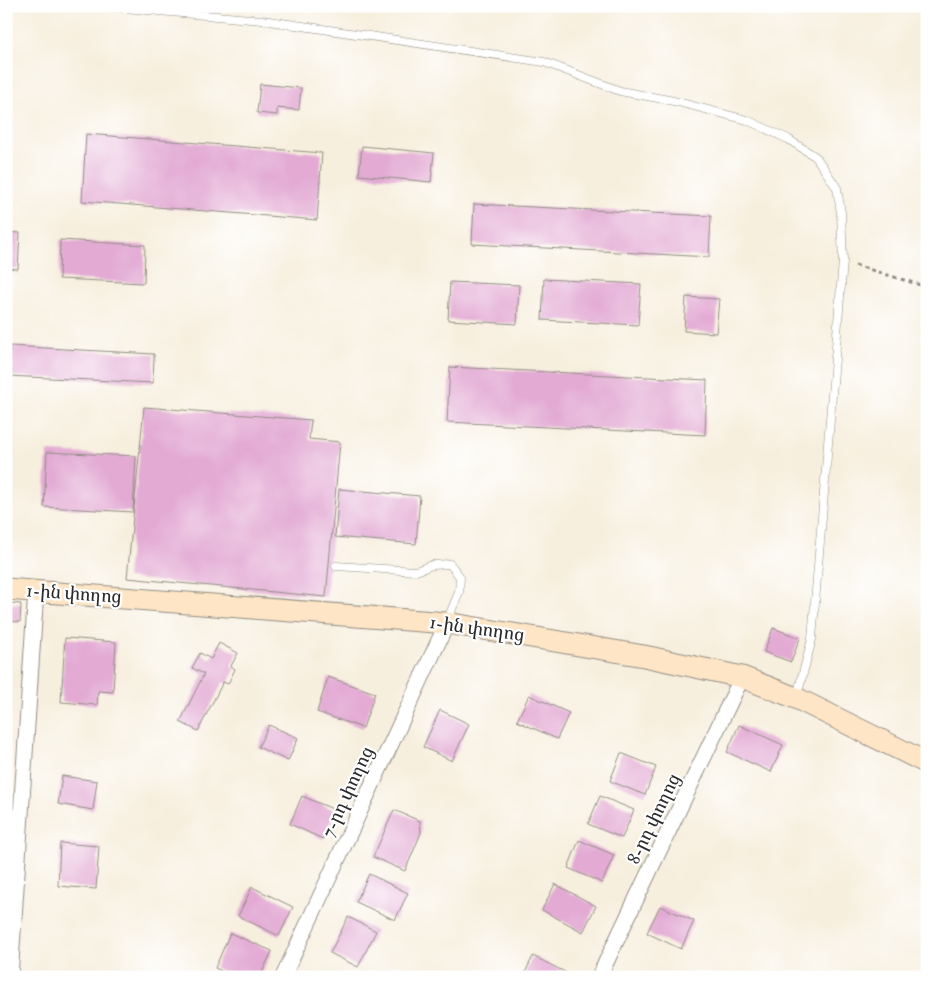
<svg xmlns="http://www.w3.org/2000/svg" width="933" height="983" font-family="'IM FELL Double Pica','Noto Serif Armenian',serif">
	<rect width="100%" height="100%" fill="#fff"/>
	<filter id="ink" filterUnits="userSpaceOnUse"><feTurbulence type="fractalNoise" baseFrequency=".02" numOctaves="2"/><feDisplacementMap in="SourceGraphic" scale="10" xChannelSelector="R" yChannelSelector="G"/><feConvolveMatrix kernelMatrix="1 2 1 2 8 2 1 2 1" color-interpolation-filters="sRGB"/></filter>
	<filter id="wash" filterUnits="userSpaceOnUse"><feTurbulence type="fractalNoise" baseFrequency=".0096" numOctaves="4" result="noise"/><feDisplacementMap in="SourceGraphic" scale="20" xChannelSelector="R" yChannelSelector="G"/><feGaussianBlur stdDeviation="1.12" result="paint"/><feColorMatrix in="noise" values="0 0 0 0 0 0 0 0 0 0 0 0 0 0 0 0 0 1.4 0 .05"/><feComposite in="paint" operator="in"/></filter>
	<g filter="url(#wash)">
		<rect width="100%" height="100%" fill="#f7efde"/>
		<g id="blocks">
			<g fill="#e3abd4">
				<path d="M260 84 301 88 299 110 277 108V115L257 113Z"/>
				<path d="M86 134 322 153 317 220 82 201Z"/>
				<path d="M362 146 434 153 431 182 359 175Z"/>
				<path d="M474 204 711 216 709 257 472 244Z"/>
				<path d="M6 232 20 233 18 269 6 268Z"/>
				<path d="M60 240 145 245 144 283 59 279Z"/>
				<path d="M544 279 641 284 638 325 542 320Z"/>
				<path d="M450 282 519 285 517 324 448 320Z"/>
				<path d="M686 297 719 299 716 333 684 331Z"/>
				<path d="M10 346 154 354 153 383 8 376Z"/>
				<path d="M450 367 707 380 705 435 447 422Z"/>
				<path d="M144 407 311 420 309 439 340 442 326 597 127 578Z"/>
				<path d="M47 452 136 456 133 512 44 507Z"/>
				<path d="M339 489 420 496 416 544 335 537Z"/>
				<path d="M6 603 21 604 20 622 6 621Z"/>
				<path d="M773 628 800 638 791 662 764 652Z"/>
				<path d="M65 638 116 642 113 692 98 691 97 705 61 702Z"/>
				<path d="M219 643 238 653 231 666 235 669 228 684 223 682 198 731 180 722 204 674 192 668 200 653 211 659Z"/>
				<path d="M328 677 375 693 363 728 317 712Z"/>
				<path d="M529 695 569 713 557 739 517 721Z"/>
				<path d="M440 710 469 724 452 761 423 747Z"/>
				<path d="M269 725 298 738 288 761 258 747Z"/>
				<path d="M739 725 783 745 771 772 727 752Z"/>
				<path d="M621 753 656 767 645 795 610 781Z"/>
				<path d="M62 776 97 781 93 810 58 804Z"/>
				<path d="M302 796 335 810 323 839 290 824Z"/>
				<path d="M600 796 634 810 622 838 588 824Z"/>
				<path d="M394 810 420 821 421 833 405 871 373 857Z"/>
				<path d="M579 840 614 855 602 883 568 868Z"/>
				<path d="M60 843 99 846 96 889 58 886Z"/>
				<path d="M369 874 408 893 395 920 356 902Z"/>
				<path d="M555 884 596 906 583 932 542 910Z"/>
				<path d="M252 887 293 907 279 936 238 916Z"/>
				<path d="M660 906 694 921 681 949 647 933Z"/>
				<path d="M348 917 376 931 358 967 330 953Z"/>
				<path d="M230 933 272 951 260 977H234L215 968Z"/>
				<path d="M533 956 567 973 565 977H523Z"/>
			</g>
		</g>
	</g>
	<g filter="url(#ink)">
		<use href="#blocks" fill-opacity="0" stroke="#918d84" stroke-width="1"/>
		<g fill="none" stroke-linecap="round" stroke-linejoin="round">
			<defs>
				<g id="service">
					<path d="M102 6 262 20 544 62 620 91 674 101 747 120 788 139 816 157 837 188 841 213 843 261 812 639 797 696"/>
					<path d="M336 566 416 571 432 565 450 564 460 577 459 592 447 621"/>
				</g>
				<g id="minor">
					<path d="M10 977 36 591"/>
					<path d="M283 977 447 623"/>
					<path d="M599 977 742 677"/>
				</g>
				<path id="secondary" d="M6 589 447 623 644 656 742 677 796 698 927 763"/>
			</defs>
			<use href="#service" stroke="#918d84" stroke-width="9"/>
			<use href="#minor" stroke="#918d84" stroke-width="17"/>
			<use href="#secondary" stroke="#918d84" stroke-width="23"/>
			<path stroke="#918d84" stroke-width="3" stroke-dasharray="4 4" stroke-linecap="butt" d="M855 265 927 287"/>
			<use href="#service" stroke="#fff" stroke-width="8"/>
			<use href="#minor" stroke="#fff" stroke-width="15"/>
			<use href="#secondary" stroke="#fee5c5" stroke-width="21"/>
		</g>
	</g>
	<g text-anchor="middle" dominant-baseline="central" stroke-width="4.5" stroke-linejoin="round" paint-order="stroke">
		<g font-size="18" fill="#2b2b2b" stroke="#fff">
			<text transform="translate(74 594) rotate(4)">1-ին փողոց</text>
			<text transform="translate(477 629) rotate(8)">1-ին փողոց</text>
			<text transform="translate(348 792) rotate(-65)">7-րդ փողոց</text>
			<text transform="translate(654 819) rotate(-64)">8-րդ փողոց</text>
		</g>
	</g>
	<rect width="933" height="983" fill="none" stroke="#fff" stroke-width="25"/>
</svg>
